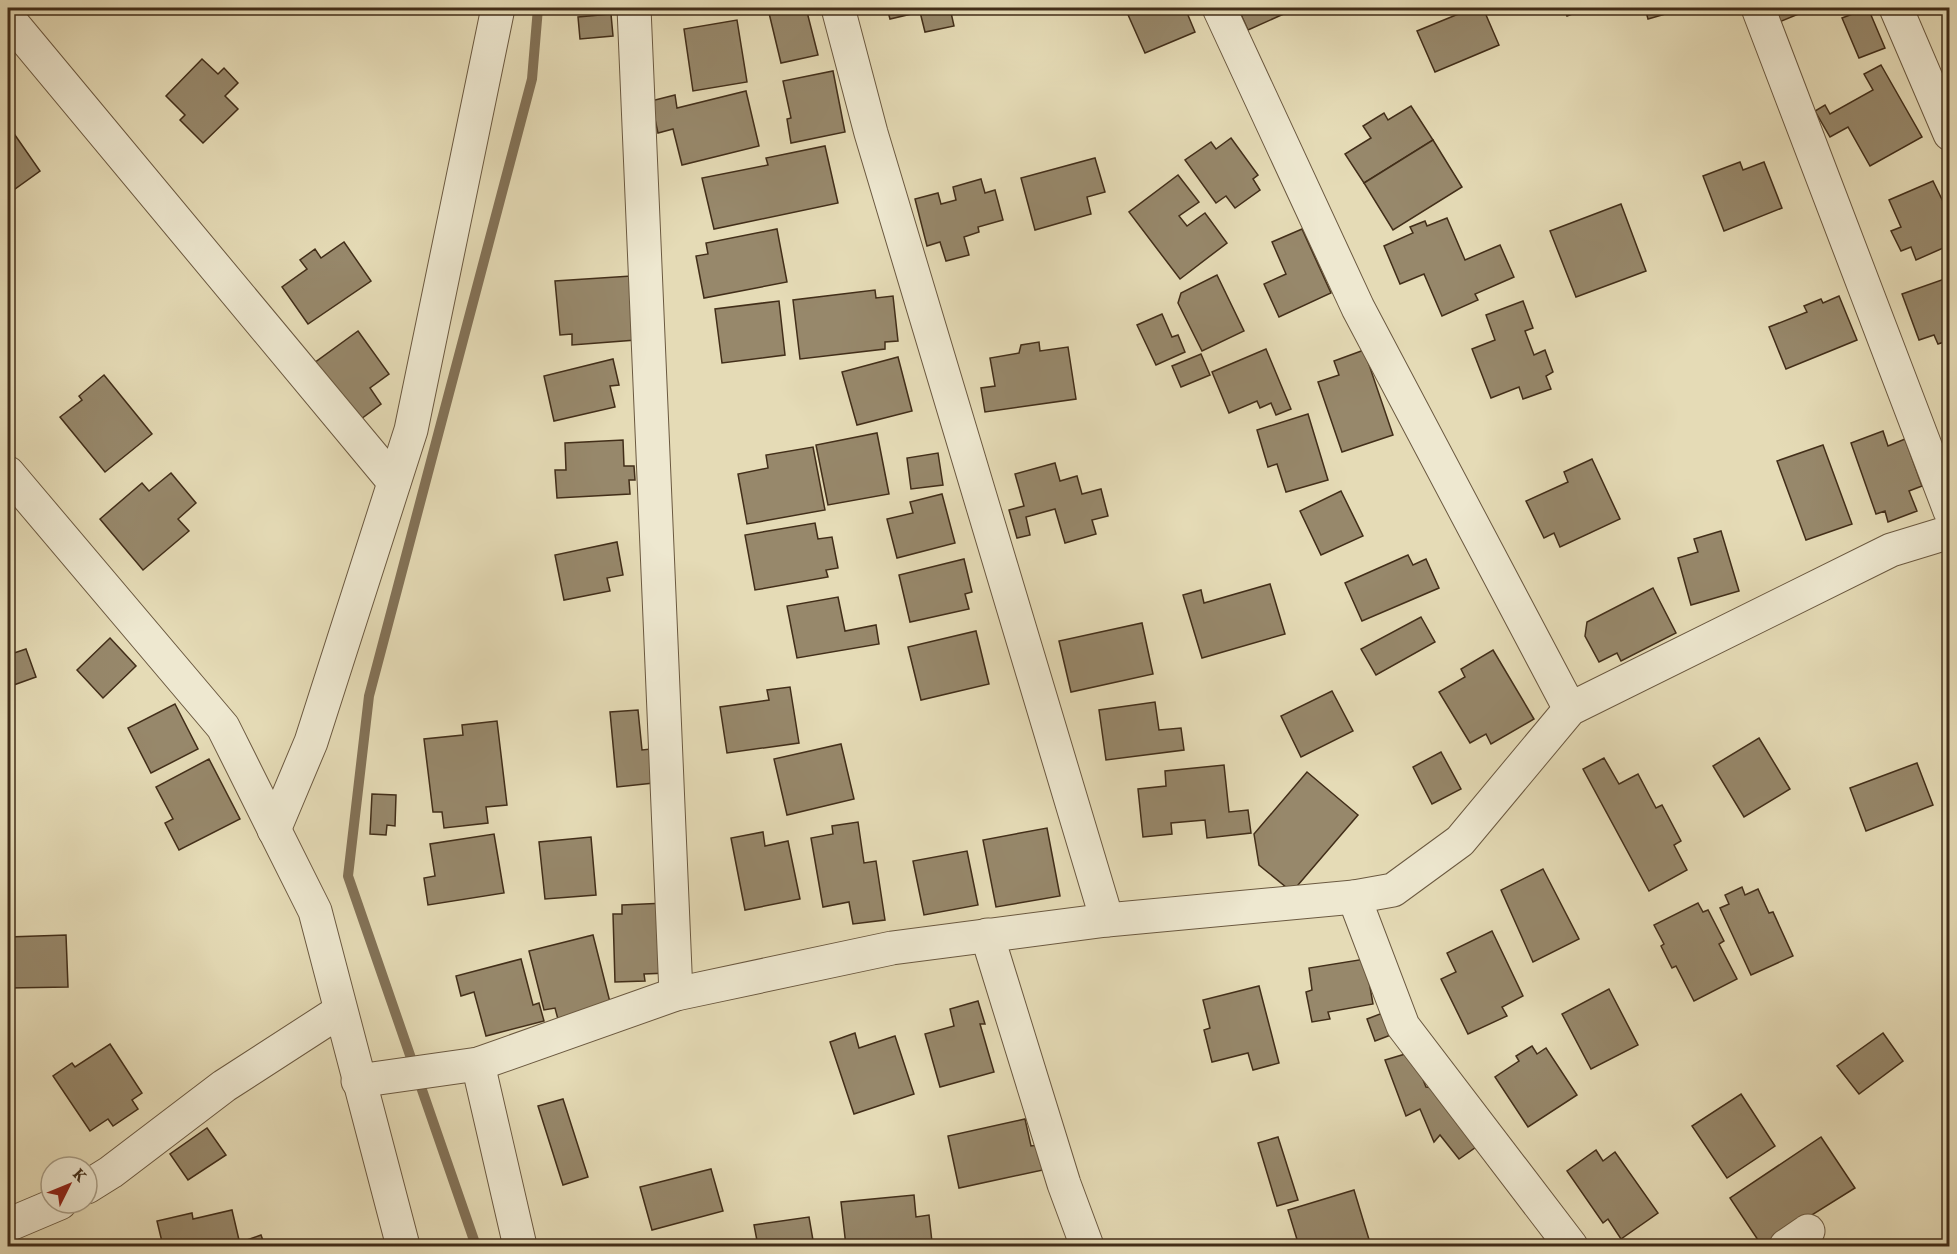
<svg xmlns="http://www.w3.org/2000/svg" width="1957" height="1254" font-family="Vollkorn,serif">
	<rect width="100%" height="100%" fill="#e5dbb6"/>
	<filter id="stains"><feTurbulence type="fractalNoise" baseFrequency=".00333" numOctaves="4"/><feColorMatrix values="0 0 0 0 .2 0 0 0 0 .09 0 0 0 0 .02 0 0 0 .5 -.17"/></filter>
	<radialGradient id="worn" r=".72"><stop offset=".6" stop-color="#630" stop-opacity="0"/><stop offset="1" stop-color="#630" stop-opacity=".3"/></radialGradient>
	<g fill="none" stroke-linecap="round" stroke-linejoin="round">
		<path stroke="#837257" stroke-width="10" d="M476 1246 348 876 369 696 532 79 538 8"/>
	</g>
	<g fill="#97886b" stroke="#422e19" stroke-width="1.5">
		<path d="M792 8H806L818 55 781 63 769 13Z"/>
		<path d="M887 8H950L954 26 925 32 920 12 890 19Z"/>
		<path d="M1125 8H1185L1195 32 1145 53Z"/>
		<path d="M1238 8H1297L1248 30Z"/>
		<path d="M1473 8H1483L1499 45 1435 72 1417 31Z"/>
		<path d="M1564 8H1588L1567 16Z"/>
		<path d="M1645 8H1682L1683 9 1648 19Z"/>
		<path d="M1764 8H1813L1772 25Z"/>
		<path d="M1868 8 1885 48 1859 58 1842 18Z"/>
		<path d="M611 14 613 36 580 39 578 17Z"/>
		<path d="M737 20 747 82 693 91 684 29Z"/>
		<path d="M202 59 218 74 224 68 238 83 225 96 238 109 203 143 180 120 185 115 166 96Z"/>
		<path d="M1881 65 1922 137 1870 166 1848 127 1830 137 1815 111 1825 105 1830 114 1873 90 1864 74Z"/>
		<path d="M833 71 845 132 791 143 787 119 791 118 783 81Z"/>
		<path d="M746 91 759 146 682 165 673 129 658 133 651 101 675 95 677 108Z"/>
		<path d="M1411 106 1433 140 1364 183 1345 154 1371 138 1363 126 1384 113 1388 120Z"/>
		<path d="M8 125 40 171 8 194Z"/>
		<path d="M1231 138 1258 175 1253 179 1260 190 1235 208 1226 196 1216 203 1185 160 1211 142 1216 149Z"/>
		<path d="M1433 140 1462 187 1393 230 1364 183Z"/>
		<path d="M825 146 838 203 714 229 702 178 768 165 766 158Z"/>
		<path d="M1095 158 1105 192 1087 197 1091 214 1035 230 1021 178Z"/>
		<path d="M1740 162 1743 170 1764 162 1782 208 1724 231 1703 176Z"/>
		<path d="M1178 175 1199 202 1179 216 1187 226 1205 213 1227 243 1180 279 1129 212Z"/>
		<path d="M981 179 985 193 995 190 1003 220 978 227 979 232 964 237 969 255 946 261 940 242 927 246 915 199 938 193 941 204 956 200 953 187Z"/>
		<path d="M1933 181 1950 216V245L1916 260 1911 247 1901 251 1891 231 1901 227 1889 200Z"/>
		<path d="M1621 204 1646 271 1576 297 1550 231Z"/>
		<path d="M1447 218 1465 260 1500 245 1514 277 1475 294 1478 300 1442 316 1424 274 1400 284 1384 246 1413 233 1410 227 1425 221 1427 226Z"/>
		<path d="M777 229 787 282 704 298 696 256 708 254 706 243Z"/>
		<path d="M1302 229 1331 293 1279 317 1264 284 1286 274 1272 242Z"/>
		<path d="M344 242 371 281 308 324 282 287 307 269 300 260 315 249 321 258Z"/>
		<path d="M1217 275 1244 331 1202 351 1178 303 1181 293Z"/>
		<path d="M631 276 636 340 572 345V334L560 335 555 281Z"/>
		<path d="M1950 277V340L1938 344 1934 335 1919 340 1902 294Z"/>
		<path d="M875 290 876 298 893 296 898 341 885 342V349L800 359 793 300Z"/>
		<path d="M1839 296 1857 340 1786 369 1769 327 1807 312 1804 306 1821 299 1823 303Z"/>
		<path d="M779 301 785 355 722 363 715 309Z"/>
		<path d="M1523 301 1533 328 1525 331 1534 355 1545 350 1553 372 1546 376 1551 389 1523 399 1519 387 1491 398 1472 349 1495 340 1486 315Z"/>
		<path d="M1162 314 1172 337 1178 335 1185 352 1156 365 1137 325Z"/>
		<path d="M358 331 389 374 370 388 381 404 361 419 341 393 334 398 310 366Z"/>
		<path d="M1039 342 1040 351 1068 347 1076 399 985 412 981 388 995 386 990 358 1019 353 1021 345Z"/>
		<path d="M1266 349 1291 409 1276 415 1271 403 1260 408 1257 401 1229 413 1212 372Z"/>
		<path d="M1364 350 1393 435 1342 452 1318 382 1339 375 1334 361Z"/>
		<path d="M1201 354 1210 375 1181 387 1172 366Z"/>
		<path d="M898 357 912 411 857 425 842 372Z"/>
		<path d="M613 359 619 385 610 386 615 407 554 421 544 376Z"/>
		<path d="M104 375 152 434 105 472 60 417 82 400 79 396Z"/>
		<path d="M1308 414 1328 480 1286 492 1277 464 1268 467 1257 430Z"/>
		<path d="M1883 431 1888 446 1905 439 1922 486 1909 491 1917 511 1888 522 1885 511 1876 514 1851 443Z"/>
		<path d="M877 433 889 494 828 505 816 445Z"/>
		<path d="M623 440 624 466H634L635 480H629L630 494 557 498 555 470H566L565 443Z"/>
		<path d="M1823 445 1852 524 1806 540 1777 461Z"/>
		<path d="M813 447 825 510 747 524 738 474 768 468 766 455Z"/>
		<path d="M938 453 943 485 911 489 907 458Z"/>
		<path d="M1592 459 1620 519 1560 547 1554 533 1544 538 1526 501 1568 482 1564 472Z"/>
		<path d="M1055 463 1060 481 1077 476 1082 494 1101 489 1108 516 1092 520 1096 534 1065 543 1055 509 1026 517 1030 535 1017 538 1009 510 1024 506 1015 474Z"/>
		<path d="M171 473 196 503 178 519 189 531 143 570 100 519 142 483 149 491Z"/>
		<path d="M1341 491 1363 536 1321 555 1300 511Z"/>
		<path d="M942 494 955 543 897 558 887 519 913 513 910 502Z"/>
		<path d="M815 523 818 539 832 537 838 568 826 570 828 577 755 590 745 535Z"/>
		<path d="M1721 531 1739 591 1691 605 1678 558 1698 552 1694 539Z"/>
		<path d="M617 542 623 575 607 578 610 591 564 600 555 555Z"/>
		<path d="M1408 555 1413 565 1426 559 1439 588 1362 621 1345 583Z"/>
		<path d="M964 559 972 592 965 594 969 609 910 622 899 575Z"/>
		<path d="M1270 584 1285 634 1202 658 1183 595 1201 590 1204 603Z"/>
		<path d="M1653 588 1676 633 1621 661 1617 653 1599 662 1585 636 1587 622Z"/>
		<path d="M838 597 845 631 876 625 879 644 797 658 787 606Z"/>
		<path d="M1421 617 1435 642 1376 675 1361 649Z"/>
		<path d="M1142 623 1153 674 1071 692 1059 641Z"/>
		<path d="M976 631 989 684 921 700 908 647Z"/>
		<path d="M110 638 136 666 103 698 77 670Z"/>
		<path d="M26 649 36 677 11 686 8 676V655Z"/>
		<path d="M1493 650 1534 719 1491 744 1486 734 1470 743 1439 692 1465 677 1461 669Z"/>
		<path d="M790 687 799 743 727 753 720 707 769 700 767 690Z"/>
		<path d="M1332 691 1353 731 1301 757 1281 716Z"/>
		<path d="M1155 702 1159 730 1181 728 1184 750 1106 760 1099 710Z"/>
		<path d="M175 704 198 749 151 773 128 728Z"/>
		<path d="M638 710 642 750 660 748 663 782 617 787 610 712Z"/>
		<path d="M497 721 507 805 486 807 488 823 444 828 442 812H433L424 739 463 735 462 725Z"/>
		<path d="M1759 738 1790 789 1744 817 1713 766Z"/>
		<path d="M841 744 854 799 787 815 774 759Z"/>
		<path d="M1441 752 1461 789 1432 804 1413 767Z"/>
		<path d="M1604 758 1619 784 1638 774 1656 808 1662 805 1681 841 1674 845 1687 870 1649 891 1583 769Z"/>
		<path d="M209 759 240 819 179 850 165 823 173 819 156 787Z"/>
		<path d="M1917 763 1933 805 1866 831 1850 788Z"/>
		<path d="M1224 765 1229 812 1248 810 1251 833 1207 838 1205 820 1171 823 1172 834 1143 837 1138 789 1166 786 1165 771Z"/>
		<path d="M1307 772 1358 815 1292 892 1259 865 1254 834Z"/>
		<path d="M372 794 396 795 395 826 387 825 386 835 370 834Z"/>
		<path d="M858 822 864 863 876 861 885 920 853 924 849 902 823 907 811 838 833 834 832 826Z"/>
		<path d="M1047 828 1060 896 996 907 983 840Z"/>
		<path d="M763 832 765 846 788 841 800 899 745 910 731 838Z"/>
		<path d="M494 834 504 893 428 905 424 878 435 876 430 844Z"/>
		<path d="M591 837 596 895 545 899 539 842Z"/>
		<path d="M967 851 978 905 924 915 913 861Z"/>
		<path d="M1543 869 1579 939 1533 962 1501 890Z"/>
		<path d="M1742 887 1745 895 1758 889 1769 913 1773 912 1793 956 1751 975 1720 908 1729 904 1725 895Z"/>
		<path d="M666 903 668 973 644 974 645 981 615 982 613 914H622V905Z"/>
		<path d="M1698 903 1703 912 1708 910 1724 941 1719 944 1737 979 1694 1001 1676 966 1672 968 1661 946 1664 944 1654 925Z"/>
		<path d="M1492 931 1523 996 1502 1007 1507 1016 1468 1034 1441 979 1456 972 1447 953Z"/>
		<path d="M66 935 68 987 9 988 8 937Z"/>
		<path d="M593 935 612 1010 559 1023 555 1008 544 1010 529 951Z"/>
		<path d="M521 959 533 1005 539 1003 544 1021 486 1036 474 992 461 996 456 976Z"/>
		<path d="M1365 959 1373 1004 1328 1012 1330 1019 1312 1022 1306 992 1312 990 1309 968Z"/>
		<path d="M1259 986 1279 1063 1253 1070 1248 1053 1212 1062 1204 1030 1210 1028 1203 1000Z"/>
		<path d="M1609 989 1638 1045 1591 1069 1562 1014Z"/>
		<path d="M978 1001 985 1024H980L994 1072 940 1087 925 1034 954 1026 950 1009Z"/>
		<path d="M1388 1011 1396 1033 1375 1041 1367 1019Z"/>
		<path d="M855 1033 859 1048 895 1036 914 1094 854 1114 830 1042Z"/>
		<path d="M1883 1033 1903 1061 1859 1094 1837 1066Z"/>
		<path d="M110 1044 142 1093 132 1100 138 1109 113 1126 108 1119 90 1131 53 1076 72 1063 75 1067Z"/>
		<path d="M1532 1046 1537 1054 1546 1048 1577 1095 1528 1127 1495 1077 1519 1061 1516 1056Z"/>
		<path d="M1412 1052 1426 1087 1434 1088 1476 1147 1459 1159 1440 1135 1434 1142 1420 1109 1406 1116 1385 1060Z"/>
		<path d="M1741 1094 1775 1146 1727 1178 1692 1126Z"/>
		<path d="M563 1099 588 1177 563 1185 538 1106Z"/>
		<path d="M1025 1119 1031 1146 1038 1145 1043 1170 959 1188 948 1136Z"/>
		<path d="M207 1128 226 1155 188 1180 170 1154Z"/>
		<path d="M1278 1137 1298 1200 1277 1206 1258 1143Z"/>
		<path d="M1821 1137 1855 1188 1762 1246 1730 1198Z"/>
		<path d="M1596 1150 1603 1161 1615 1152 1658 1213 1621 1239 1608 1219 1603 1223 1567 1171Z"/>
		<path d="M711 1169 723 1211 652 1230 640 1187Z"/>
		<path d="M1354 1190 1371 1246H1299L1288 1210Z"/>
		<path d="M914 1195 916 1217 929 1215 932 1242 846 1246 841 1202Z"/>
		<path d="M232 1210 239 1240 212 1246H163L157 1221 192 1213 193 1219Z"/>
		<path d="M809 1217 814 1246H758L754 1225Z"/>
		<path d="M261 1235 265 1246H246L244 1241Z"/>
	</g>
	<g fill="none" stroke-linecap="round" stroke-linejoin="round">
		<defs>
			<g id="street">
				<path d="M634 8 676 994"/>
				<path d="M838 8 871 133 1107 920"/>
				<path d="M1219 8 1358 308 1570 709"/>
				<path d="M1758 8 1950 511"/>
				<path d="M1896 8 1950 134"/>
				<path d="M8 18 394 482"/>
				<path d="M8 473 223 727 315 911 403 1246"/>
				<path d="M274 830 311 742 411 430 498 8"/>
				<path d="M1354 897 1403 1026 1571 1246"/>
				<path d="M987 935 1064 1184 1087 1246"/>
				<path d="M478 1064 520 1246"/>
				<path d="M358 1081 478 1064 676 994 892 948 1107 920 1354 897 1393 890 1460 841 1570 709 1891 550 1950 532"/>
				<path d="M87 1187 111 1172 224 1086 340 1011"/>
				<path d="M8 1225 60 1203"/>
				<path d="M1786 1246 1808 1231"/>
			</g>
		</defs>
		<use href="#street" stroke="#6b5940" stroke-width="35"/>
		<use href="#street" stroke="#eee8d0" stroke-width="33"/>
	</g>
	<rect width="1957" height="1254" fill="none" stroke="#e5dbb6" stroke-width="30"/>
	<rect x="9" y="9" width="1939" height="1236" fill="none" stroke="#422e19" stroke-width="3"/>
	<rect x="15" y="15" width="1927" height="1224" fill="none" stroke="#422e19" stroke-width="1.5"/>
	<g transform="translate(69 1185) rotate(47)"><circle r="28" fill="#eee8d0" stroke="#a99e87" stroke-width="1.5"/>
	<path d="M0-4.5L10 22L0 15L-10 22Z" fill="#8f2418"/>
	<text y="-9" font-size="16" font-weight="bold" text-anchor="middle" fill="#422e19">K</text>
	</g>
	<rect width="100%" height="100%" filter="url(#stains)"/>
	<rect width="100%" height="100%" fill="url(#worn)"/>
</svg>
